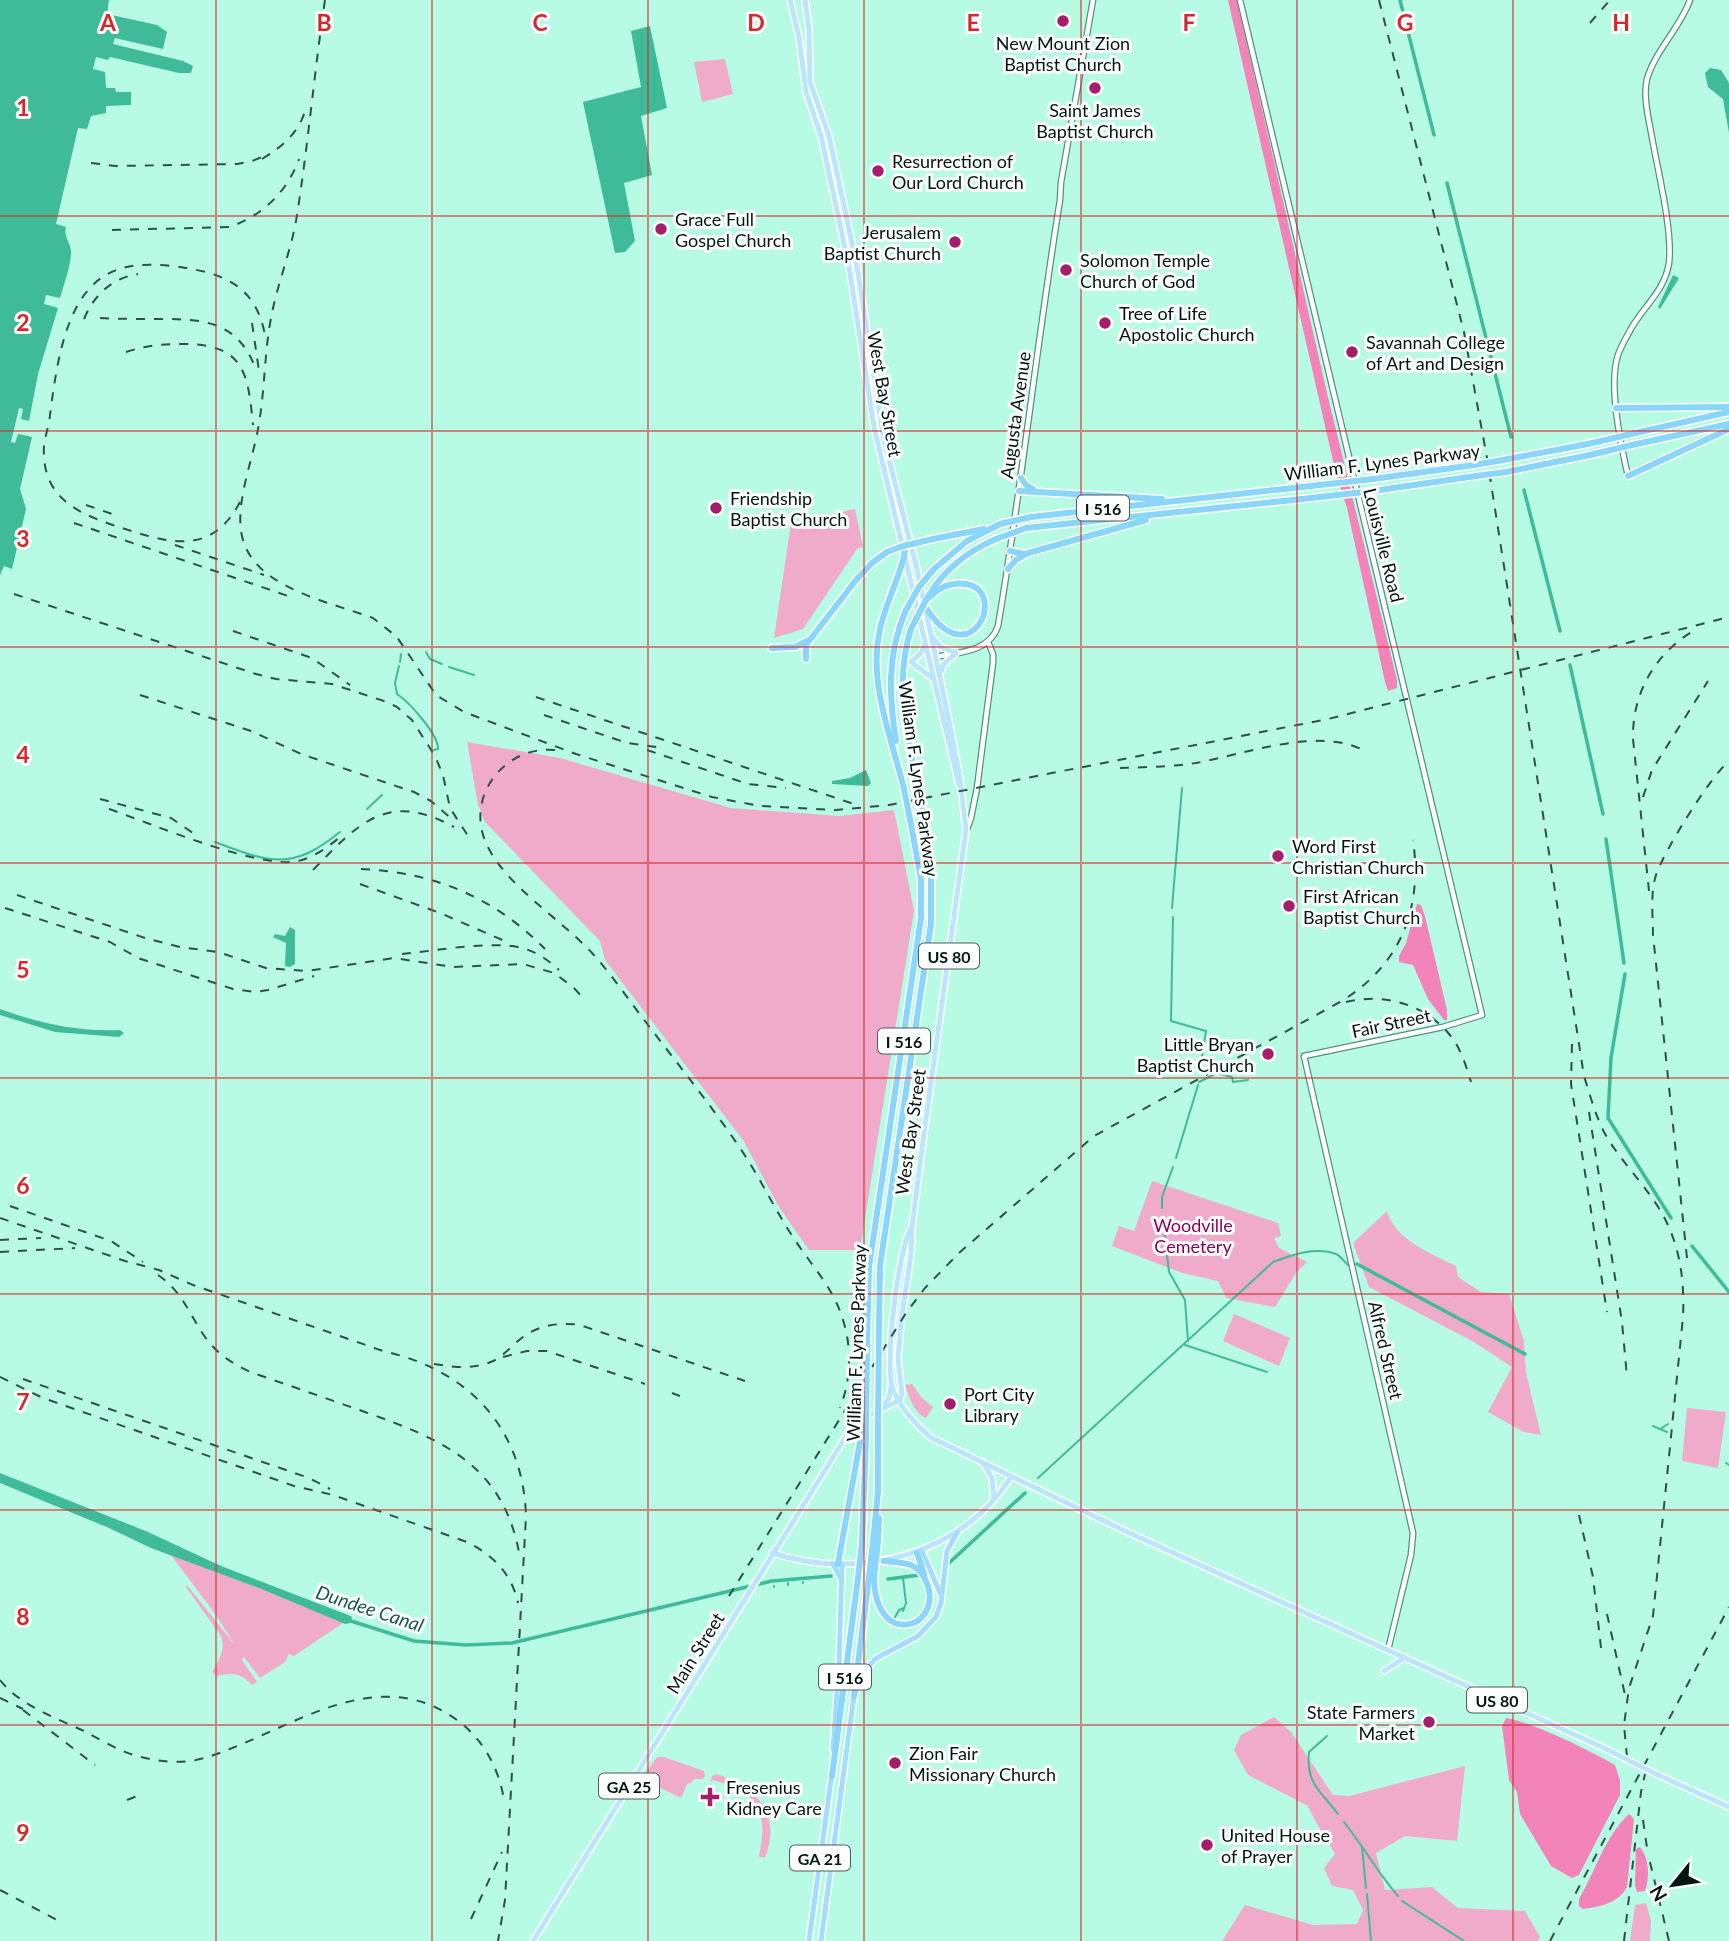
<svg xmlns="http://www.w3.org/2000/svg" width="1729" height="1941" font-family="Lato,sans-serif">
	<rect width="100%" height="100%" fill="#b7fbe4"/>
	<g fill="#f1abca">
		<path d="M725 59 733 94 702 102 694 62Z"/>
		<path d="M855 509 863 547 857 549 803 629 774 638 791 523Z"/>
		<path d="M467 742 560 758 731 808 839 816 894 810 914 911 860 1250H809L779 1207 743 1140 605 960 600 941 485 822 478 805Z"/>
		<path d="M1152 1181 1278 1223 1281 1236 1274 1238 1279 1248 1307 1262 1296 1273 1275 1307 1226 1298 1218 1281 1182 1273 1112 1246 1119 1226 1134 1231Z"/>
		<path d="M1387 1211C1395 1240 1432 1254 1456 1266L1458 1277 1481 1292 1509 1294 1524 1341 1526 1373 1541 1435 1524 1432 1488 1412 1512 1367 1474 1342 1369 1287 1353 1243Z"/>
		<path d="M1234 1314 1290 1338 1279 1366 1223 1341Z"/>
		<path d="M912 1384 922 1398 933 1407 926 1418C914 1413 909 1397 905 1385Z"/>
		<path d="M1687 1408 1726 1412 1718 1468 1682 1461Z"/>
		<path d="M171 1555 259 1588 343 1623 294 1656 289 1654 285 1662 260 1678 244 1657 242 1660 257 1682 252 1685C241 1673 233 1672 217 1676L212 1672C219 1660 226 1649 221 1636L186 1587 187 1585 234 1644 216 1615Z"/>
		<path d="M1274 1717 1291 1732 1333 1795 1349 1796 1465 1766 1457 1841 1405 1836 1376 1853 1385 1890 1432 1887 1458 1908 1525 1911 1540 1937 1538 1941H1222L1245 1905 1313 1925 1357 1924 1363 1910 1353 1890 1332 1886 1324 1868 1335 1854C1326 1837 1315 1823 1308 1806L1248 1775 1234 1750 1241 1735Z"/>
		<path d="M657 1757H664L704 1771 705 1776 703 1779H694L691 1783 687 1784 681 1798 646 1781 635 1799 636 1787Z"/>
		<path d="M716 1774C756 1787 782 1812 765 1858L757 1856H759C769 1809 757 1793 713 1780L710 1782 712 1776Z"/>
		<path d="M1646 1903 1651 1921 1650 1941H1630L1635 1905Z"/>
	</g>
	<g fill="#f384b9">
		<path d="M1228 0H1237L1327 393 1397 680V688L1388 691 1385 682 1347 508 1336 474Z"/>
		<path d="M1417 904 1421 905 1425 916 1447 1010V1020H1444L1428 999 1413 965 1399 962V956L1406 943Z"/>
		<path d="M1506 1718C1532 1722 1591 1751 1615 1765L1620 1780V1795L1579 1875 1572 1878 1551 1866 1520 1814 1517 1792 1509 1780 1502 1726Z"/>
		<path d="M1629 1814 1634 1819 1627 1887C1619 1903 1599 1907 1583 1909L1579 1906V1899C1595 1872 1605 1836 1629 1814Z"/>
		<path d="M1640 1847C1649 1858 1650 1877 1645 1891L1637 1892 1635 1886 1636 1849Z"/>
	</g>
	<g fill="#40bb9a">
		<path d="M0 0H109L107 14 157 25 167 32 163 49 115 38 113 44 183 61 193 66 191 73H179L110 57 108 60 96 57 93 69 105 72 106 88H115L116 92H131V105L106 106V113L91 116 87 129 78 128 56 224 66 227C63 238 72 243 71 254 70 268 64 284 60 298L46 295 44 304 58 308 38 374 29 421 21 419 23 409 19 408 11 442 15 443 18 434 32 437 20 489 26 509 12 569 4 566 0 575Z"/>
		<path d="M650 26 667 108 641 116 652 175 624 183 635 241 625 252 615 253 583 102 641 87 631 31Z"/>
		<path d="M1710 68 1721 70 1729 83V133L1723 99 1708 87 1705 73Z"/>
		<path d="M1673 275 1679 278 1660 309 1658 307Z"/>
		<path d="M866 770 871 783 868 786 832 784V781L850 778Z"/>
		<path d="M290 927 295 930V964L290 967 285 966 286 943 273 937 275 934 285 936Z"/>
		<path d="M0 1009C38 1023 78 1032 120 1030L124 1033 119 1037 55 1032 0 1015Z"/>
		<path d="M0 1473 148 1532 221 1566 348 1615 352 1617 351 1623 345 1624 259 1588 151 1548 109 1528 0 1483Z"/>
	</g>
	<g fill="none" stroke-linecap="round" stroke-linejoin="round">
		<g stroke="#40bb9a" stroke-width="2">
			<path d="M426 652 430 659 442 664"/>
			<path d="M400 662 401 654"/>
			<path d="M399 666 395 683 397 694C409 702 439 735 438 749L434 750"/>
			<path d="M449 667 474 675"/>
			<path d="M367 809 382 795"/>
			<path d="M215 842C270 863 292 871 340 832"/>
			<path d="M1172 908 1182 788"/>
			<path d="M1173 917 1171 1021 1206 1031 1202 1057"/>
			<path d="M1199 1082 1217 1073 1232 1077 1233 1082 1248 1080"/>
			<path d="M1176 1158 1198 1085"/>
			<path d="M1162 1208V1197L1173 1167"/>
			<path d="M1163 1219 1169 1272 1185 1300 1188 1341"/>
			<path d="M1185 1345 1267 1372"/>
			<path d="M1653 1426 1667 1432"/>
			<path d="M1660 1429 1668 1424"/>
			<path d="M1726 1463 1729 1465"/>
			<path d="M1038 1478 1273 1262C1292 1255 1316 1246 1336 1254 1341 1256 1344 1262 1348 1265"/>
			<path d="M903 1578 906 1603 903 1611"/>
			<path d="M803 1582V1583"/>
			<path d="M788 1585V1583"/>
			<path d="M774 1586V1587"/>
			<path d="M894 1619 899 1610 904 1608"/>
			<path d="M1327 1736 1309 1752C1306 1784 1320 1790 1338 1814"/>
			<path d="M1344 1822C1363 1846 1378 1873 1398 1896"/>
			<path d="M1362 1847 1366 1888"/>
			<path d="M1367 1894 1371 1941"/>
			<path d="M1402 1901 1464 1941"/>
		</g>
		<g stroke="#40bb9a" stroke-width="3.5">
			<path d="M1400 0 1434 135"/>
			<path d="M1447 183 1511 437"/>
			<path d="M1524 490 1560 631"/>
			<path d="M1570 665 1603 814"/>
			<path d="M1606 839 1624 963"/>
			<path d="M1625 974 1611 1058 1608 1118 1671 1218"/>
			<path d="M1692 1246 1729 1292"/>
			<path d="M1357 1264 1525 1354"/>
			<path d="M949 1563 1025 1493"/>
			<path d="M888 1579 920 1575"/>
			<path d="M351 1621 414 1641 466 1645 512 1643 772 1581 831 1576"/>
		</g>
		<defs>
			<g id="secondary">
				<path d="M1240 0 1482 1015 1443 1027 1304 1056 1413 1533 1411 1555 1388 1650"/>
				<path d="M1628 476C1621 446 1608 385 1618 355 1621 346 1627 336 1632 327 1645 305 1665 290 1669 263 1673 229 1657 168 1651 132 1648 116 1643 95 1647 79 1655 51 1680 28 1690 0"/>
				<path d="M929 658C953 653 989 654 998 626 1022 485 1037 342 1060 200L1061 182 1093 0"/>
				<path d="M967 829 971 818 977 788 993 663V654L988 642"/>
			</g>
			<g id="primary">
				<path d="M790 0 799 37 806 92 821 136 849 267 874 427 959 785"/>
				<path d="M805 0 809 29 810 82 829 136 857 266 884 440 917 569 946 706 960 779 966 830 924 1133 912 1227 911 1254 901 1322 898 1359 902 1394 900 1400"/>
				<path d="M933 638 941 647 956 653"/>
				<path d="M925 644 921 653 911 662 932 678"/>
				<path d="M941 672 943 665 956 653"/>
				<path d="M911 1228C898 1251 884 1364 893 1390 900 1407 916 1425 930 1437L1123 1530 1606 1749"/>
				<path d="M883 1406 889 1398 891 1387"/>
				<path d="M984 1464 992 1478 994 1499"/>
				<path d="M772 1553C859 1581 961 1556 1011 1477"/>
				<path d="M1384 1671 1404 1658"/>
				<path d="M1656 1774 1729 1807"/>
				<path d="M533 1941 845 1438 862 1419 900 1400"/>
			</g>
			<g id="trunk">
				<path d="M922 1551 940 1593"/>
				<path d="M833 1564 840 1577"/>
				<path d="M833 1749 839 1664 842 1564"/>
				<path d="M809 1941 832 1773"/>
				<path d="M821 1941 854 1696 862 1675 875 1659 918 1636 936 1617 941 1603 947 1551 957 1533"/>
			</g>
			<g id="motorway">
				<path d="M1616 408 1729 407"/>
				<path d="M1631 434 1729 412"/>
				<path d="M1632 445 1729 424"/>
				<path d="M1503 460 1588 444"/>
				<path d="M1506 472 1590 455"/>
				<path d="M1628 476 1729 429"/>
				<path d="M1021 478 1027 486 1033 489"/>
				<path d="M1373 479 1474 465"/>
				<path d="M1019 491 1162 499"/>
				<path d="M1373 491 1476 476"/>
				<path d="M1031 517 1302 487"/>
				<path d="M1026 528 1302 499"/>
				<path d="M933 539 984 529"/>
				<path d="M1010 551 1024 554"/>
				<path d="M934 569 967 541 1000 524"/>
				<path d="M1008 569 1016 560 1028 553 1146 520"/>
				<path d="M929 595C945 569 968 551 996 539"/>
				<path d="M925 606C969 678 1010 592 966 584 949 581 938 589 926 600"/>
				<path d="M911 629C894 682 907 731 917 783"/>
				<path d="M772 648 795 647 809 640"/>
				<path d="M806 659V645L856 580 872 563 887 552"/>
				<path d="M896 741C889 695 887 656 905 612"/>
				<path d="M904 789C892 739 869 685 879 634 884 605 900 579 905 551"/>
				<path d="M879 1326 880 1266 931 924V869L924 816"/>
				<path d="M867 1345 869 1267 921 918V879L909 814"/>
				<path d="M873 1542 878 1492V1427"/>
				<path d="M878 1542 879 1518"/>
				<path d="M862 1543 866 1437"/>
				<path d="M917 1553 924 1574"/>
				<path d="M838 1564 860 1442"/>
				<path d="M874 1577C875 1649 941 1629 928 1586 925 1577 920 1569 911 1565 902 1562 892 1562 884 1561"/>
				<path d="M854 1696 869 1577"/>
				<path d="M832 1776 858 1578"/>
			</g>
		</defs>
		<use href="#secondary" stroke="#52937f" stroke-width="7"/>
		<use href="#primary" stroke="#fff" stroke-width="8"/>
		<use href="#trunk" stroke="#fff" stroke-width="8"/>
		<use href="#motorway" stroke="#fff" stroke-width="9"/>
		<use href="#secondary" stroke="#fff" stroke-width="4.5"/>
		<use href="#primary" stroke="#b9e6fc" stroke-width="5"/>
		<use href="#trunk" stroke="#a2defb" stroke-width="5"/>
		<use href="#motorway" stroke="#8ad5fa" stroke-width="6"/>
		<g stroke="#2f5145" stroke-width="2" stroke-dasharray="9 9" stroke-linecap="butt">
			<path d="M325 0C314 74 308 147 296 221 290 254 277 285 271 318 264 355 265 392 258 429 252 464 230 515 246 548 265 590 333 603 373 618L397 637 436 695 464 712 576 754 712 797 760 806 836 810 889 805 1328 719 1729 617"/>
			<path d="M1379 0 1464 332 1487 458 1584 1076C1590 1095 1595 1114 1604 1132 1617 1156 1637 1176 1652 1198 1678 1233 1685 1274 1683 1317L1653 1616 1629 1688 1624 1725 1627 1757"/>
			<path d="M1590 23 1610 0"/>
			<path d="M262 159C282 147 301 131 306 107"/>
			<path d="M91 163 116 166 237 164 252 161 270 154"/>
			<path d="M112 230 230 227C263 215 287 192 299 159"/>
			<path d="M100 318C120 319 140 319 160 319 203 319 237 321 255 367"/>
			<path d="M84 319C94 295 112 278 138 274"/>
			<path d="M252 323 259 371"/>
			<path d="M126 352C147 345 165 344 186 344 245 345 248 374 253 425"/>
			<path d="M240 502C212 555 172 544 125 529 82 515 41 501 44 446 45 436 49 426 50 415 55 377 62 319 89 289 111 264 140 263 172 266 219 272 255 282 265 335"/>
			<path d="M86 505 118 516"/>
			<path d="M74 523 291 597"/>
			<path d="M175 545 264 575"/>
			<path d="M14 594 256 674 276 679 332 684 387 702 397 707 412 720 435 756 443 775 450 808 470 839"/>
			<path d="M233 631 312 658 350 685"/>
			<path d="M140 695 251 731 301 754 414 792 431 801 453 820"/>
			<path d="M536 697 854 804"/>
			<path d="M544 715 627 743 657 747"/>
			<path d="M555 750C504 745 464 798 487 845 506 886 562 920 593 954 612 975 628 999 645 1021 677 1063 710 1104 740 1148 759 1176 773 1206 791 1234 809 1263 833 1286 843 1320 852 1348 851 1380 840 1408"/>
			<path d="M647 750 748 784 786 788"/>
			<path d="M1120 768C1145 767 1171 767 1196 763 1245 754 1320 726 1365 751"/>
			<path d="M1643 797 1652 770 1708 681"/>
			<path d="M100 799 171 818 193 833"/>
			<path d="M109 809C150 823 260 870 298 861 316 857 330 845 344 834"/>
			<path d="M361 869C433 872 494 897 545 949"/>
			<path d="M313 870C358 824 387 790 454 827"/>
			<path d="M360 884 440 913 507 942"/>
			<path d="M1649 891 1633 739C1632 693 1655 654 1693 631"/>
			<path d="M17 895 145 938 180 947 218 952 266 968 307 971 394 958 453 967 523 964 554 973 573 987 585 1000"/>
			<path d="M5 908 110 942 138 958 233 989 255 992 268 990 314 976"/>
			<path d="M402 954C435 951 491 940 522 948 537 952 548 960 559 970"/>
			<path d="M1346 1002C1387 992 1431 1006 1455 1042 1463 1055 1467 1069 1471 1082"/>
			<path d="M1572 1044 1571 1084 1607 1312"/>
			<path d="M1589 1112 1622 1322 1627 1377"/>
			<path d="M10 1206 111 1241 143 1262"/>
			<path d="M0 1218 125 1261 159 1270 193 1285 383 1351C468 1370 523 1427 526 1516L505 1900 498 1941"/>
			<path d="M0 1240 41 1238"/>
			<path d="M0 1252 75 1248"/>
			<path d="M1687 1258 1653 935C1653 916 1650 894 1656 875 1664 851 1710 777 1729 761"/>
			<path d="M158 1275C182 1291 189 1314 205 1337 217 1354 234 1365 253 1373 291 1386 328 1399 365 1412 441 1439 502 1464 519 1552"/>
			<path d="M503 1357 527 1351H547L645 1384"/>
			<path d="M434 1364C454 1367 473 1370 493 1361 505 1355 512 1345 523 1337 539 1325 560 1322 580 1325L745 1381"/>
			<path d="M0 1377 43 1398 294 1486 333 1495 467 1542C493 1555 512 1574 518 1603"/>
			<path d="M23 1379 309 1478 330 1489"/>
			<path d="M672 1393 680 1396"/>
			<path d="M1579 1515 1593 1577 1601 1648"/>
			<path d="M729 1596 906 1313 925 1288 959 1253 1094 1136 1340 1002C1400 966 1423 909 1413 840"/>
			<path d="M1607 1614 1625 1695"/>
			<path d="M0 1680C20 1706 57 1718 86 1732 101 1740 117 1750 134 1755 153 1761 172 1763 191 1761 209 1758 225 1751 242 1744 311 1715 386 1668 457 1720 483 1739 499 1768 504 1800"/>
			<path d="M0 1698 23 1709"/>
			<path d="M23 1710 95 1765"/>
			<path d="M127 1800 140 1795"/>
			<path d="M1643 1820 1647 1848"/>
			<path d="M1650 1862 1669 1941"/>
			<path d="M0 1890 59 1921"/>
			<path d="M471 1919 502 1852"/>
			<path d="M1550 1941 1729 1607"/>
			<path d="M1624 1941 1641 1792 1645 1774"/>
		</g>
		<defs>
			<path id="primary-bridge" d="M1606 1749 1656 1774"/>
			<g id="motorway-bridge">
				<path d="M1588 444 1631 434"/>
				<path d="M1590 455 1632 445"/>
				<path d="M1474 465 1503 460"/>
				<path d="M1476 476 1506 472"/>
				<path d="M1302 487 1373 479"/>
				<path d="M1302 499 1373 491"/>
				<path d="M1000 524 1031 517"/>
				<path d="M996 539 1026 528"/>
				<path d="M887 552 903 546 933 539"/>
				<path d="M905 612 919 587 934 569"/>
				<path d="M911 629 926 600"/>
				<path d="M917 783 924 816"/>
				<path d="M904 789 909 814"/>
				<path d="M878 1427 879 1326"/>
				<path d="M866 1437 867 1345"/>
				<path d="M860 1442 862 1428"/>
				<path d="M869 1577 873 1542"/>
				<path d="M874 1577 878 1542"/>
				<path d="M858 1578 862 1543"/>
			</g>
		</defs>
		<use href="#primary-bridge" stroke="#fff" stroke-width="8" stroke-linecap="butt"/>
		<use href="#motorway-bridge" stroke="#fff" stroke-width="9" stroke-linecap="butt"/>
		<use href="#primary-bridge" stroke="#b9e6fc" stroke-width="5"/>
		<use href="#motorway-bridge" stroke="#8ad5fa" stroke-width="6"/>
	</g>
	<path fill="none" stroke="#d62828" stroke-width="2" stroke-opacity="0.55" d="M216 0V1941M432 0V1941M648 0V1941M864 0V1941M1081 0V1941M1297 0V1941M1513 0V1941M0 216H1729M0 431H1729M0 647H1729M0 863H1729M0 1078H1729M0 1294H1729M0 1510H1729M0 1725H1729"/>
	<g fill="#a41f6b" stroke="#fff" stroke-width="2.5">
		<circle cx="1063" cy="21" r="7"/>
		<circle cx="1095" cy="88" r="7"/>
		<circle cx="878" cy="171" r="7"/>
		<circle cx="661" cy="229" r="7"/>
		<circle cx="955" cy="242" r="7"/>
		<circle cx="1066" cy="270" r="7"/>
		<circle cx="1105" cy="323" r="7"/>
		<circle cx="1352" cy="352" r="7"/>
		<circle cx="716" cy="508" r="7"/>
		<circle cx="1278" cy="856" r="7"/>
		<circle cx="1289" cy="906" r="7"/>
		<circle cx="1268" cy="1054" r="7"/>
		<circle cx="950" cy="1404" r="7"/>
		<circle cx="1429" cy="1722" r="7"/>
		<circle cx="895" cy="1763" r="7"/>
		<path d="M706.5 1786.5h7v7h7v7h-7v7h-7v-7h-7v-7h7z"/>
		<circle cx="1207" cy="1845" r="7"/>
	</g>
	<g text-anchor="middle" dominant-baseline="central" stroke-width="6" stroke-linejoin="round" paint-order="stroke">
		<g fill="#fff" stroke="#4c5d57" stroke-width="2">
			<rect x="1077" y="495.5" width="52" height="25" rx="5"/>
			<rect x="919" y="943.5" width="60" height="25" rx="5"/>
			<rect x="878" y="1028.5" width="52" height="25" rx="5"/>
			<rect x="819" y="1664.5" width="52" height="25" rx="5"/>
			<rect x="1467" y="1687.5" width="60" height="25" rx="5"/>
			<rect x="599" y="1773.5" width="60" height="25" rx="5"/>
			<rect x="790" y="1845.5" width="60" height="25" rx="5"/>
		</g>
		<g font-size="16" font-weight="bold" fill="#00170f">
			<text x="1103" y="508">I 516</text>
			<text x="949" y="956">US 80</text>
			<text x="904" y="1041">I 516</text>
			<text x="845" y="1677">I 516</text>
			<text x="1497" y="1700">US 80</text>
			<text x="629" y="1786">GA 25</text>
			<text x="820" y="1858">GA 21</text>
		</g>
		<g font-size="18" fill="#00170f" stroke="#fff" text-anchor="start">
			<text x="1063" y="43" text-anchor="middle">New Mount Zion<tspan x="1063" dy="21">Baptist Church</tspan></text>
			<text x="1095" y="110" text-anchor="middle">Saint James<tspan x="1095" dy="21">Baptist Church</tspan></text>
			<text x="892" y="161">Resurrection of<tspan x="892" dy="21">Our Lord Church</tspan></text>
			<text x="675" y="219">Grace Full<tspan x="675" dy="21">Gospel Church</tspan></text>
			<text x="941" y="232" text-anchor="end">Jerusalem<tspan x="941" dy="21">Baptist Church</tspan></text>
			<text x="1080" y="260">Solomon Temple<tspan x="1080" dy="21">Church of God</tspan></text>
			<text x="1119" y="313">Tree of Life<tspan x="1119" dy="21">Apostolic Church</tspan></text>
			<text x="1366" y="342">Savannah College<tspan x="1366" dy="21">of Art and Design</tspan></text>
			<text x="730" y="498">Friendship<tspan x="730" dy="21">Baptist Church</tspan></text>
			<text x="1292" y="846">Word First<tspan x="1292" dy="21">Christian Church</tspan></text>
			<text x="1303" y="896">First African<tspan x="1303" dy="21">Baptist Church</tspan></text>
			<text x="1254" y="1044" text-anchor="end">Little Bryan<tspan x="1254" dy="21">Baptist Church</tspan></text>
			<text x="964" y="1394">Port City<tspan x="964" dy="21">Library</tspan></text>
			<text x="1415" y="1712" text-anchor="end">State Farmers<tspan x="1415" dy="21">Market</tspan></text>
			<text x="909" y="1753">Zion Fair<tspan x="909" dy="21">Missionary Church</tspan></text>
			<text x="726" y="1787">Fresenius<tspan x="726" dy="21">Kidney Care</tspan></text>
			<text x="1221" y="1835">United House<tspan x="1221" dy="21">of Prayer</tspan></text>
		</g>
		<g font-size="18" fill="#00170f" stroke="#fff">
			<text transform="translate(885 394) rotate(80)">West Bay Street</text>
			<text transform="translate(1015 415) rotate(-82)">Augusta Avenue</text>
			<text transform="translate(1382 462) rotate(-7)">William F. Lynes Parkway</text>
			<text transform="translate(1384 545) rotate(76)">Louisville Road</text>
			<text transform="translate(919 779) rotate(82)">William F. Lynes Parkway</text>
			<text transform="translate(1391 1023) rotate(-12)">Fair Street</text>
			<text transform="translate(910 1132) rotate(-82)">West Bay Street</text>
			<text transform="translate(856 1343) rotate(-88)">William F. Lynes Parkway</text>
			<text transform="translate(1386 1350) rotate(77)">Alfred Street</text>
			<text transform="translate(695 1653) rotate(-58)">Main Street</text>
		</g>
		<g font-size="18" fill="#8f005a" stroke="#fff">
			<text x="1193" y="1225">Woodville<tspan x="1193" dy="21">Cemetery</tspan></text>
		</g>
		<g font-size="19" font-style="italic" fill="#175947" stroke="#fff">
			<text transform="translate(370 1608) rotate(18)">Dundee Canal</text>
		</g>
	</g>
	<g font-size="23" text-anchor="middle" font-weight="bold" fill="#d62828" stroke="#fff" stroke-width="6" stroke-linejoin="round" paint-order="stroke">
		<text x="108" y="31">A</text>
		<text x="324" y="31">B</text>
		<text x="540" y="31">C</text>
		<text x="756" y="31">D</text>
		<text x="973" y="31">E</text>
		<text x="1189" y="31">F</text>
		<text x="1405" y="31">G</text>
		<text x="1621" y="31">H</text>
		<text x="23" y="116">1</text>
		<text x="23" y="331">2</text>
		<text x="23" y="547">3</text>
		<text x="23" y="763">4</text>
		<text x="23" y="978">5</text>
		<text x="23" y="1194">6</text>
		<text x="23" y="1410">7</text>
		<text x="23" y="1625">8</text>
		<text x="23" y="1841">9</text>
	</g>
	<g transform="translate(1673 1885) rotate(240)" stroke="#ffffff" stroke-width="5" paint-order="stroke">
	<path d="M0-5L12 26L0 18L-12 26Z" fill="#00170f"/>
	<text y="-10" font-size="19" font-weight="bold" text-anchor="middle" fill="#00170f">N</text>
	</g>
</svg>
